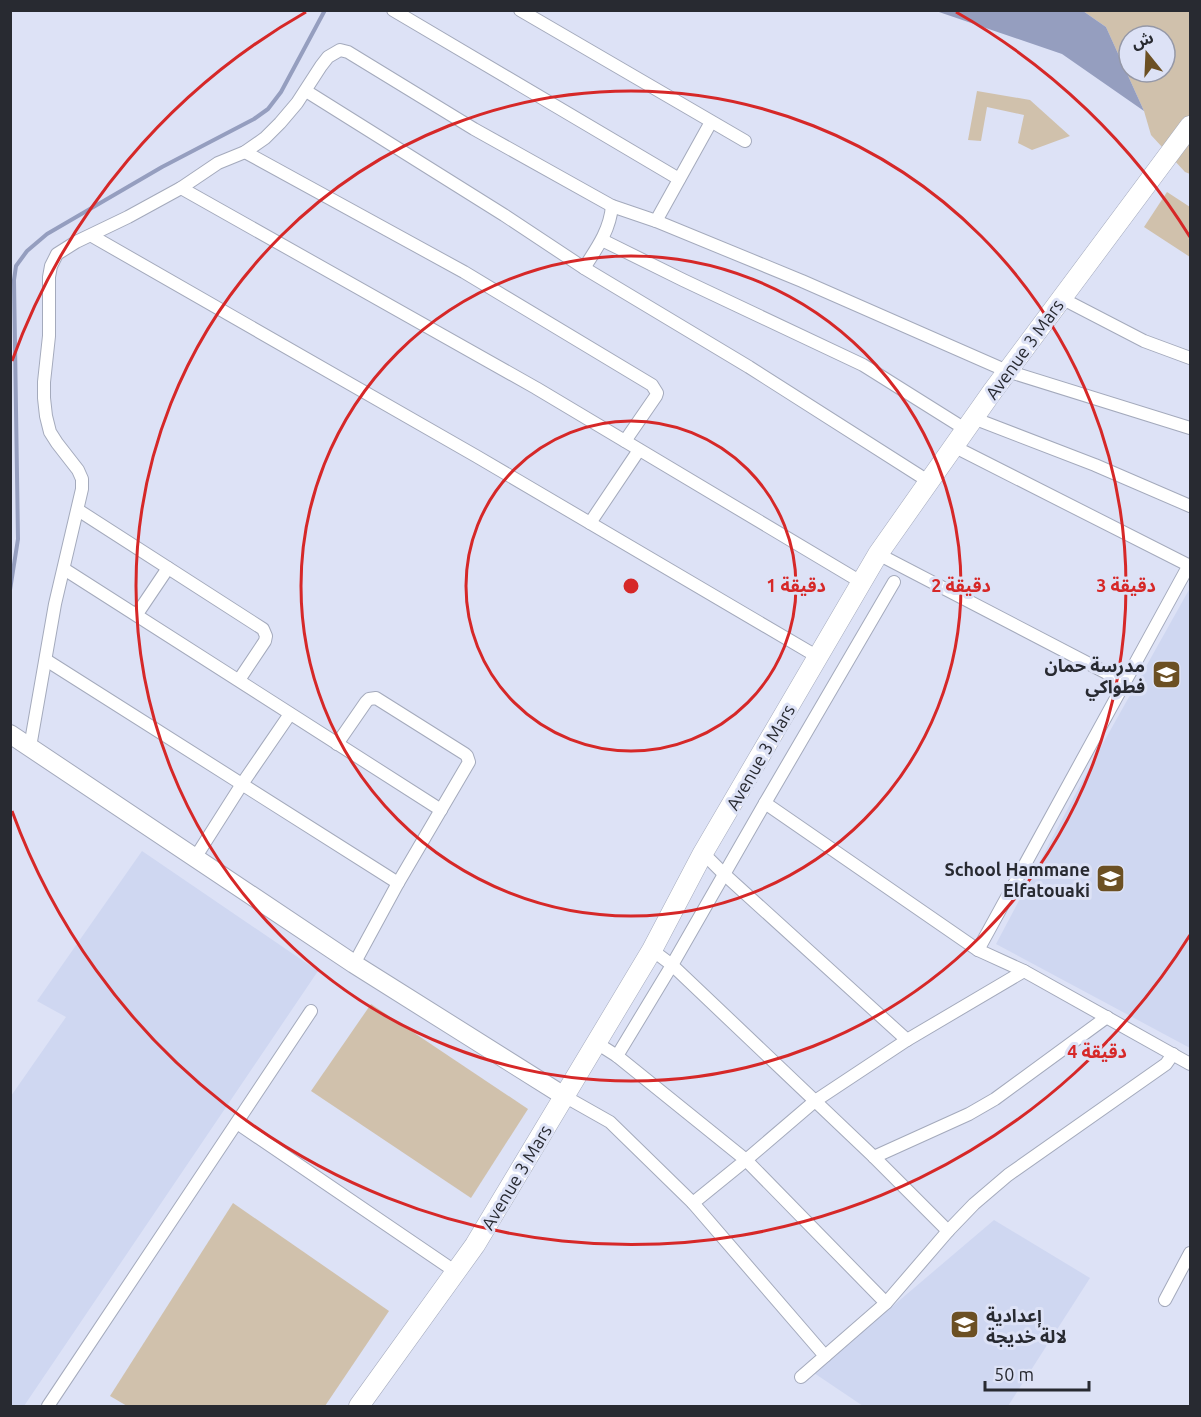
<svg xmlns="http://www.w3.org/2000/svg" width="1201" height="1417" font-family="Ubuntu,'Noto Sans Arabic',sans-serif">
	<rect width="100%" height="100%" fill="#dde2f6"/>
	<g fill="#cfd7f1">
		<path d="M1190 588V1048L996 944 1092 763Z"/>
		<path d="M142 851 318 971 24 1406H11V1096L66 1017 37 1001Z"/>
		<path d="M994 1220 1090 1278 1008 1406H863L814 1373Z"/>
	</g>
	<g fill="#d0c1ac" fill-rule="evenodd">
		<path d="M1083 11H1190V174L1185 172 1151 135 1144 111 1106 27ZM1129 36H1165V72H1129Z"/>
		<path d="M977 91 1030 100 1070 136 1032 150 1018 143 1024 115 987 107 981 141 968 140Z"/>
		<path d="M1167 192 1190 207V257L1144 227Z"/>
		<path d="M371 1004 528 1109 471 1198 311 1091Z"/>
		<path d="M233 1203 389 1311 325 1406H127L110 1396Z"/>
	</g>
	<path fill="#959ebf" d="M936 11H1083L1106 27 1144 111 1062 54Z"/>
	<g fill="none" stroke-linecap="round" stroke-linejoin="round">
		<path stroke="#959ebf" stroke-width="4" d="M10 590 18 539 14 280 16 266 27 251 47 234 162 167 254 119 268 109 281 92 325 10"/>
		<defs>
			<g id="street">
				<path d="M393 10 679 179"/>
				<path d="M520 10 745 141"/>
				<path d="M306 91 504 215 584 268 749 367 928 481"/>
				<path d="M245 152 464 272 652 385 657 393 656 396 625 441"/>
				<path d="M181 188 536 388 861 582"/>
				<path d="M656 221 711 122"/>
				<path d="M92 236 476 456 818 657"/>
				<path d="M602 240 683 280 863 365 965 429"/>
				<path d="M584 268C597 248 610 230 612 206"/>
				<path d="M1061 298 1144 341 1190 358"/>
				<path d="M973 418 1095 465 1190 506"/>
				<path d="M953 446 1190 566"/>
				<path d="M78 510 263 629 266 636 265 641 239 680"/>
				<path d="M590 523 639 450"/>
				<path d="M878 554 1124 682"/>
				<path d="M64 569 441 810"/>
				<path d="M137 614 168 568"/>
				<path d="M46 660 398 883"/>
				<path d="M337 744 366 702 369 699 376 698 465 754 467 756 469 762 398 883 354 964"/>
				<path d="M30 747 55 604 82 489V479L78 470 57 443 50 432 46 416 44 398V382L49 336V277L51 266 57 254 76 242 128 217 181 188 218 163 245 152 265 138 280 123 297 103 321 66 328 57 340 50 348 52 474 129 612 206 656 221 802 281 1007 371 1190 428"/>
				<path d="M765 803 978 950 1024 971 1190 1064"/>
				<path d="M703 853 724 874 907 1040"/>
				<path d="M195 858 242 784 290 714"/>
				<path d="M652 950 672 965 874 1157 948 1231"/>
				<path d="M978 950 1189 565"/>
				<path d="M595 1042 617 1056 746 1160 693 1203"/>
				<path d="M617 1056 672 965 765 803 894 582"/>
				<path d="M564 1096 610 1122 693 1203 825 1356"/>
				<path d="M237 1123 456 1272"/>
				<path d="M874 1157 969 1114 995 1099 1107 1017"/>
				<path d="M1165 1300 1190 1253"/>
				<path d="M886 1303 746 1160 815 1101 907 1040 1024 971"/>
				<path d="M801 1377 886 1303 948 1231 974 1204 1008 1175 1166 1064 1173 1054"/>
				<path d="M48 1406 311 1011"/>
			</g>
			<path id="secondary" d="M10 734 354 964 564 1096"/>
			<path id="primary" d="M359 1406 475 1245 652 950 703 853 878 554 992 392 1190 126"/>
		</defs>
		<use href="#street" stroke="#a4aabc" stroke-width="14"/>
		<use href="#secondary" stroke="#a4aabc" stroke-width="20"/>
		<use href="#primary" stroke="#a4aabc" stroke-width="21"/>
		<use href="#street" stroke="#fff" stroke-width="12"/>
		<use href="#secondary" stroke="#fff" stroke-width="18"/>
		<use href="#primary" stroke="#fff" stroke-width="20"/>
	</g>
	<g fill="none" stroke="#d62828" stroke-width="3">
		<circle cx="631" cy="586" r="165"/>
		<circle cx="631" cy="586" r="330"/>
		<circle cx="631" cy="586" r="495"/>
		<path d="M1190 935A659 659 0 0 1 12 811M12 361A659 659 0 0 1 306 12M956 12A659 659 0 0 1 1190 237"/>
	</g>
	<defs>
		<symbol id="school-square" viewBox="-11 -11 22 22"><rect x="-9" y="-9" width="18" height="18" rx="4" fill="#6c5023" stroke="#dde2f6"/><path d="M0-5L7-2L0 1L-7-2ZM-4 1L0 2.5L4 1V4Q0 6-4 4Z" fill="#fff"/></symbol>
	</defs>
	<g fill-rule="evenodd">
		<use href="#school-square" x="1150" y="658" width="33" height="33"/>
		<use href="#school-square" x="1094" y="862" width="33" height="33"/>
		<use href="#school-square" x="948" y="1308" width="33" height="33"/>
	</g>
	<g text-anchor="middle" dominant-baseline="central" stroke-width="6" stroke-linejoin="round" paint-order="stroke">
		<g font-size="18" fill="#282a31" stroke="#dde2f6">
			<text transform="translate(1024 349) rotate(-54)">Avenue 3 Mars</text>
			<text transform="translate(760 757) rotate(-60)">Avenue 3 Mars</text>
			<text transform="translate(516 1177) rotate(-59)">Avenue 3 Mars</text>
		</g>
		<g font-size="18" font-weight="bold" fill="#282a31" stroke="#dde2f6" text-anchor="end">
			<text x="1145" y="665">مدرسة حمان<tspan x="1145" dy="21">فطواكي</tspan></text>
			<text x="1090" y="869">School Hammane<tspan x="1090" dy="21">Elfatouaki</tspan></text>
			<text x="986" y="1315" text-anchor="start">إعدادية<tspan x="986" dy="21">لالة خديجة</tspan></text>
		</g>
	</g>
	<circle cx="631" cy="586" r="9" fill="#d62828" stroke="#dde2f6" stroke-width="3"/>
	<g font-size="18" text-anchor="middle" font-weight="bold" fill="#d62828" stroke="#dde2f6" stroke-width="6" stroke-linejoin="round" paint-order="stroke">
		<text x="796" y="592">1 دقيقة</text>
		<text x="961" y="592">2 دقيقة</text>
		<text x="1126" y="592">3 دقيقة</text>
		<text x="1097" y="1058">4 دقيقة</text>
	</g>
	<rect width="1201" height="1417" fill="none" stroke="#282a31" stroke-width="24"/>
	<g transform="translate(1147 54) rotate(342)"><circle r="28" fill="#dde2f6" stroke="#9598a7" stroke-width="1.5"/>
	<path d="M0-4.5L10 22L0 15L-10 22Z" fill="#6c5023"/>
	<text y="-9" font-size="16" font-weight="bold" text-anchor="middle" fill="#282a31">ش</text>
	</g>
	<path d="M985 1381v9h104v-9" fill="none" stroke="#282a31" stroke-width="3"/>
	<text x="994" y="1381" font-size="18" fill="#282a31" stroke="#dde2f6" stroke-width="4.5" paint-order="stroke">50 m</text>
</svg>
